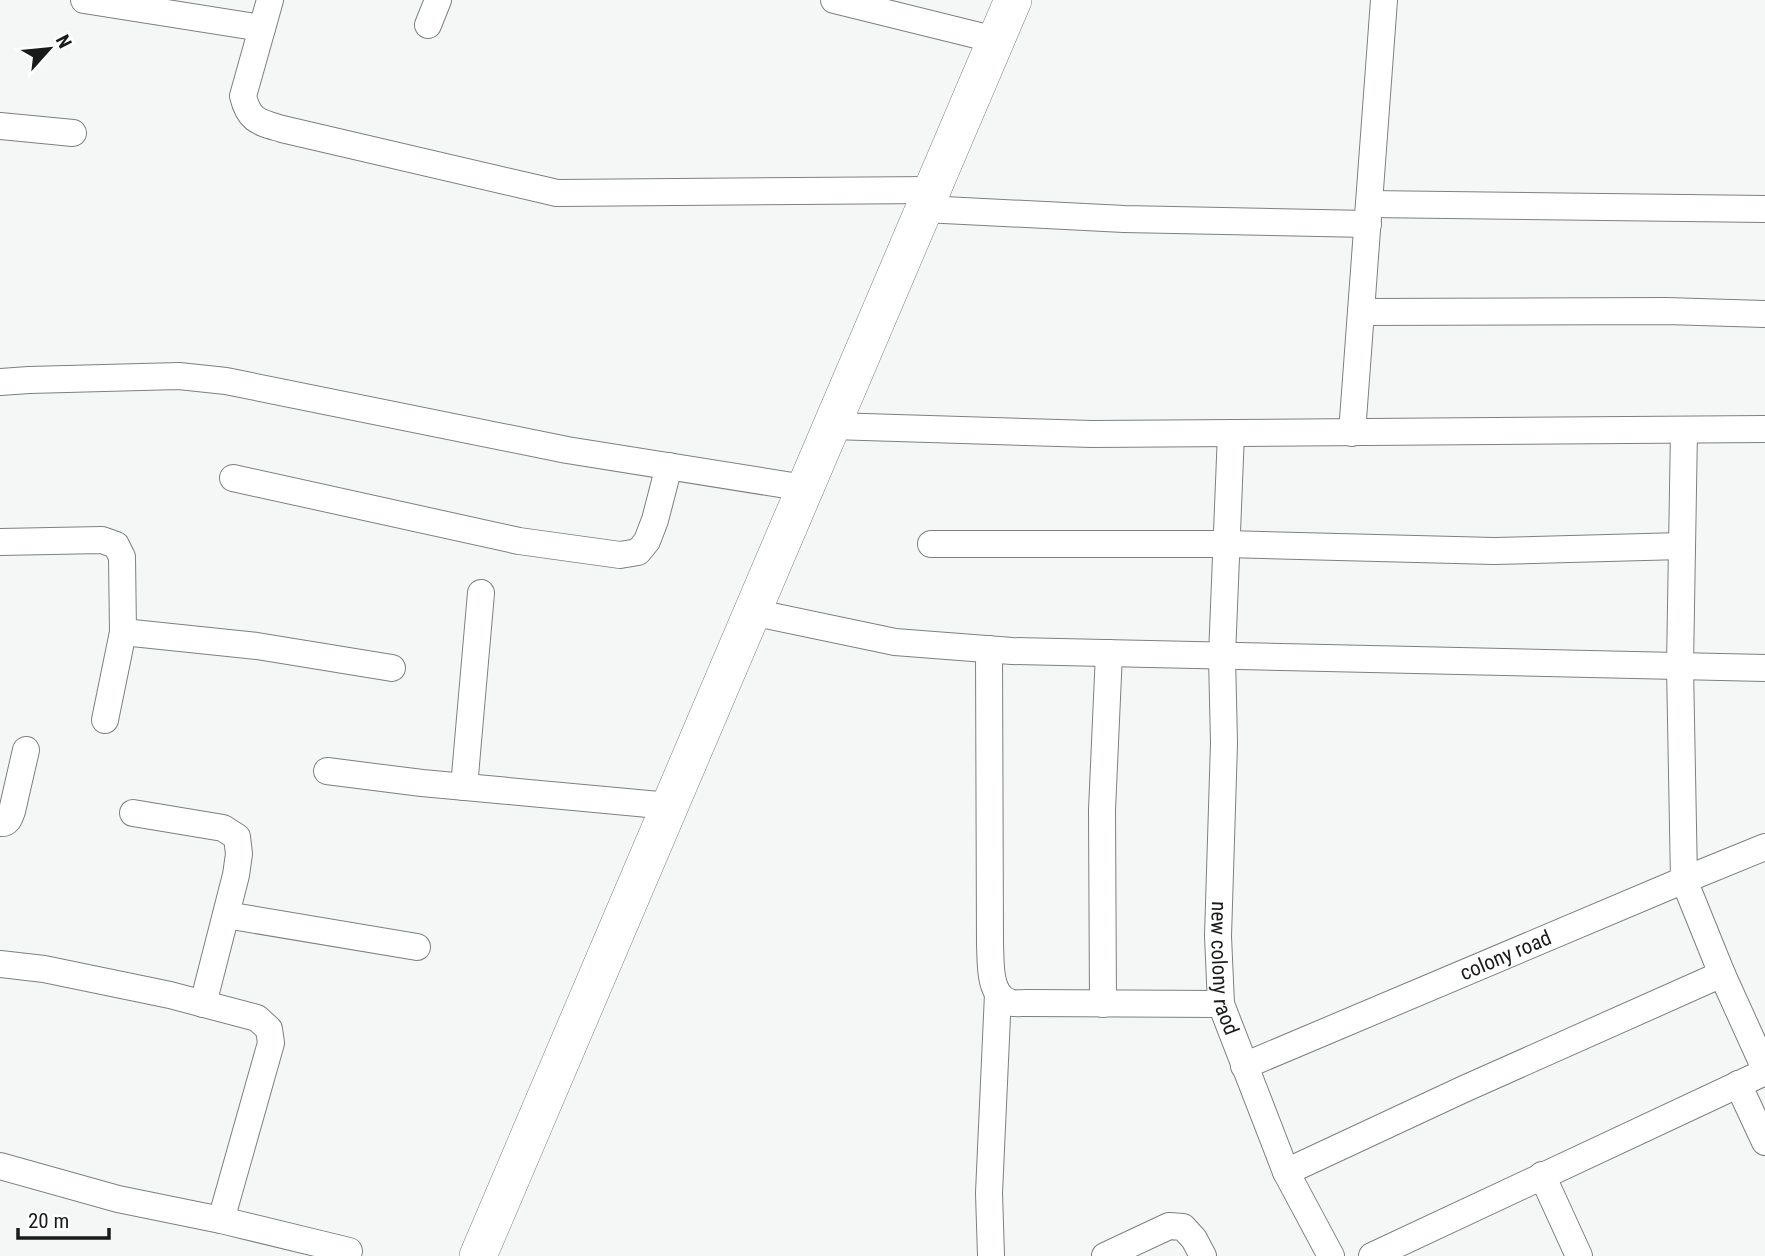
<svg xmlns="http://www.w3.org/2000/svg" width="1765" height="1256" font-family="'Roboto Condensed',sans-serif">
	<rect width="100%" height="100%" fill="#f4f7f6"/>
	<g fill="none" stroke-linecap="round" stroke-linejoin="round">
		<defs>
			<g id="minor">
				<path d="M84 0 262 28"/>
				<path d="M270 0 243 96C249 121 259 122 282 129L557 193 932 190"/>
				<path d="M834 0 996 40"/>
				<path d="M428 25 438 0"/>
				<path d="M0 126 73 133"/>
				<path d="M1369 204 1765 209"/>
				<path d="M924 209 1124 219 1368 224"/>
				<path d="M1361 312 1666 311 1765 314"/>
				<path d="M0 382 29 380 179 376 226 381 567 450 805 488"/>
				<path d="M832 426 1092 434 1765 429"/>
				<path d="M1684 430 1680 666 1684 880 1722 974 1765 1069"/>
				<path id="s1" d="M1231 433 1222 656 1224 743 1218 936 1221 1004 1286 1172 1331 1256"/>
				<path d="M1352 433 1384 0"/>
				<path d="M233 478 519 541 620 555 638 552 647 541 655 520 669 466"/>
				<path d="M0 542 102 540 116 545 122 557 123 632 105 720"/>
				<path d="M931 544H1226L1494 551 1682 546"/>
				<path d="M752 612 895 642 1012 651 1765 668"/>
				<path d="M123 632 257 646 392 668"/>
				<path d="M989 649 990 944C991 962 988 994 1009 1002 1013 1004 1021 1003 1026 1003L1221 1004"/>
				<path d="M327 771 422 783 670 806"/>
				<path d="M464 787 481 593"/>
				<path d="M133 813 223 828 237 837 239 854 236 875 203 1004"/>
				<path d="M0 823C8 824 10 817 12 811L26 750"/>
				<path d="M226 915 417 947"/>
				<path d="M0 964 44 969 170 995 257 1018 269 1029 271 1043 221 1220"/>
				<path d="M1103 1004 1102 810 1109 653"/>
				<path id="s2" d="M1244 1066 1684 880 1765 847"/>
				<path d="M1738 1084 1765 1142"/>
				<path d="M0 1166 118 1199 221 1220 349 1251"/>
				<path d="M1286 1172 1464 1089 1722 974"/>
				<path d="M1542 1175 1579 1256"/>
				<path d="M991 1256 989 1193 998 994"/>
				<path d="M1105 1256 1169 1226 1183 1227 1194 1239 1203 1256"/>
				<path d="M1372 1256 1765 1072"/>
			</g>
			<path id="secondary" d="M478 1256 1013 0"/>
		</defs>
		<use href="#minor" stroke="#7d807e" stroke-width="28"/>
		<use href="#secondary" stroke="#7d807e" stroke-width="38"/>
		<use href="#minor" stroke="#fff" stroke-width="26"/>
		<use href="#secondary" stroke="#fff" stroke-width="37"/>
	</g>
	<g text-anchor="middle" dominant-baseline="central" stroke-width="6" stroke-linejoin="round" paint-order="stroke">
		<g font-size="21" fill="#191a1a" stroke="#fff">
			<text stroke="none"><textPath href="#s2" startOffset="284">colony road</textPath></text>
			<text stroke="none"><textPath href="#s1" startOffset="536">new colony raod</textPath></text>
		</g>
	</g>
	<g transform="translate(49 49) rotate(63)" stroke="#ffffff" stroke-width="5" paint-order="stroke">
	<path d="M0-5L12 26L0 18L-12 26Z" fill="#191a1a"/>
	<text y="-10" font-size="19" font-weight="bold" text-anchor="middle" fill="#191a1a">N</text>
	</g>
	<path d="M18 1228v10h91v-10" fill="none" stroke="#191a1a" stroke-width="3.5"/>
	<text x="28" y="1228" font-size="21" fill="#191a1a" stroke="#ffffff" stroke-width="5" paint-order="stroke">20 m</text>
</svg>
